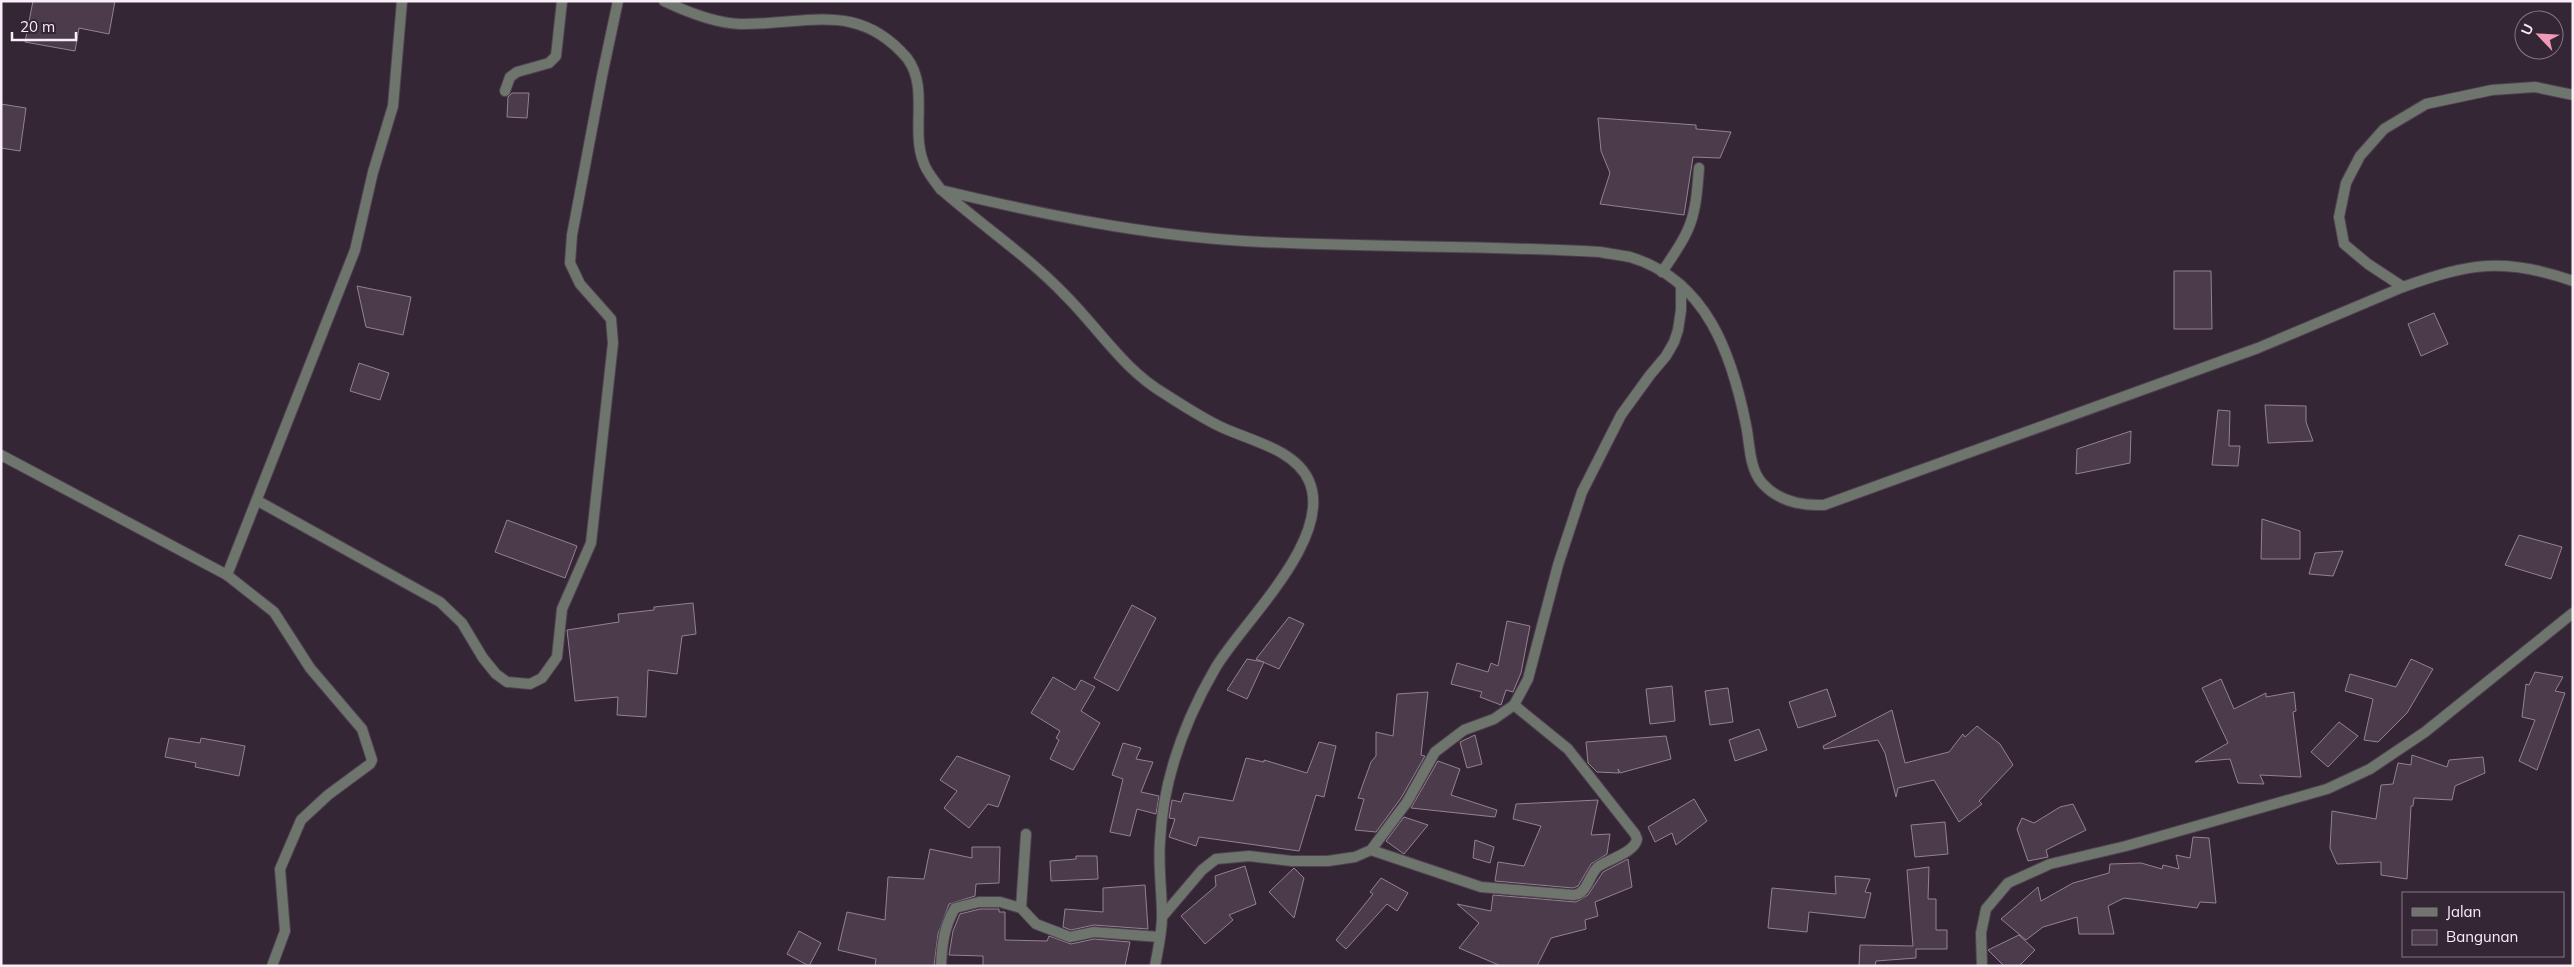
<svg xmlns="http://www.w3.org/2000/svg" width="2574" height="967" font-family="Mulish,sans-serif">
	<rect width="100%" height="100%" fill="#352635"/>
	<g fill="#4c3b4b" stroke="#948193">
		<path d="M33 1H115L109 34 79 28 75 51 25 42Z"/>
		<path d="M512 93H529L527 118 507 117 508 97Z"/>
		<path d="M1 104 26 108 20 151 1 148Z"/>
		<path d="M1598 118 1696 125V129L1731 132 1720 158 1693 157 1684 215 1600 204 1610 173 1601 151Z"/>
		<path d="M2174 271H2211L2212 329H2174Z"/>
		<path d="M357 286 411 297 403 335 366 327Z"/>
		<path d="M2434 313 2448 344 2421 356 2408 324Z"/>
		<path d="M359 363 389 373 380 400 350 391Z"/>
		<path d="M2265 405 2306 406V422L2313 441 2268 443Z"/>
		<path d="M2218 410 2230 411 2229 446H2240L2238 466 2212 465Z"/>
		<path d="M2131 431 2130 463 2076 474 2077 449Z"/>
		<path d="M2262 519 2300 531V559H2261Z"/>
		<path d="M507 520 577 546 565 578 495 552Z"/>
		<path d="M2519 535 2562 547 2551 579 2505 565Z"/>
		<path d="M2343 551 2333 576 2309 574 2315 553Z"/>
		<path d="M693 603 696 634 682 636 677 674 648 670 646 717 617 715 618 697 575 701 567 630 619 622 618 614 654 610V607Z"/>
		<path d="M1132 605 1156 618 1118 691 1094 678Z"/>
		<path d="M1289 617 1304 624 1279 669 1256 659Z"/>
		<path d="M1507 621 1530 626 1521 673 1513 692 1506 690 1501 705 1480 697 1482 692 1451 684 1457 663 1488 672 1491 663 1498 666Z"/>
		<path d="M1247 659 1264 662 1247 699 1227 690Z"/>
		<path d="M2411 659 2433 669 2407 713 2378 742 2364 740 2373 699 2345 691 2350 674 2396 687Z"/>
		<path d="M2535 672 2563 677 2555 691 2565 693 2537 770 2519 761 2535 720 2522 717 2526 684 2529 685Z"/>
		<path d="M1053 677 1075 690 1081 680 1095 687 1081 711 1100 723 1073 770 1050 759 1059 740 1056 738 1060 731 1031 713Z"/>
		<path d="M2221 679 2234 709 2266 693V697L2294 692 2296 711 2293 712 2301 777 2260 775 2264 784 2238 783 2230 759 2195 762 2228 743 2202 688Z"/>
		<path d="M1672 686 1675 721 1650 724 1646 689Z"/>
		<path d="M1728 688 1733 722 1710 725 1705 691Z"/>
		<path d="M1827 689 1836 716 1798 728 1789 702Z"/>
		<path d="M1428 692 1421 755 1425 756 1401 798 1376 832 1355 830 1364 799 1358 798 1371 762 1376 756V732L1393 736 1397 694Z"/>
		<path d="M1892 710 1905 763 1949 752 1963 734 1965 737 1977 726 2000 744 2013 765 1979 801 1982 804 1959 822 1934 780 1898 788 1896 797 1885 753 1878 740 1824 749 1823 746Z"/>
		<path d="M2339 722 2358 736 2328 767 2311 752Z"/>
		<path d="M1759 729 1767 750 1735 761 1729 740Z"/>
		<path d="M1475 735 1482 764 1467 768 1460 742Z"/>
		<path d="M1666 736 1671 759 1620 773 1618 769 1619 773 1597 772 1588 763 1586 742Z"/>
		<path d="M169 738 200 743 201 738 245 746 239 776 195 767 196 763 165 757Z"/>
		<path d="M1319 742 1336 746 1324 797 1316 795 1299 851 1199 837 1196 846 1169 837 1175 819 1169 818 1172 800 1181 802 1184 793 1233 801 1246 758 1264 762V760L1307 773Z"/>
		<path d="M1123 743 1141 748 1136 759 1153 762 1141 792 1159 796 1156 814 1137 809 1130 836 1110 832 1123 779 1112 775Z"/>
		<path d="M2412 755 2447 767 2449 760 2483 757 2485 773 2455 786 2452 800 2414 798 2413 806H2411L2407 879 2381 875V862L2337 864 2330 848 2332 811 2376 819 2381 785 2393 784 2398 763 2411 765Z"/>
		<path d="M957 756 1010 776 998 807 988 804 969 828 944 808 957 791 940 780Z"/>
		<path d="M1438 761 1460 769 1451 795 1497 810 1495 817 1411 808Z"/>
		<path d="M1694 799 1707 821 1676 845 1672 833 1655 842 1648 827Z"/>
		<path d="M1598 800 1591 835 1610 834 1607 854 1591 864 1578 886 1573 888 1495 881 1498 862 1524 866 1541 826 1513 819 1516 804Z"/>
		<path d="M2073 804 2086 830 2046 850 2048 857 2028 861 2017 829 2022 818 2034 823 2060 807Z"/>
		<path d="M1404 817 1428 825 1404 854 1386 841Z"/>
		<path d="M1945 822 1948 854 1915 857 1911 825Z"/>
		<path d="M2193 837 2209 838 2216 903 2200 902 2197 908 2124 898 2108 906 2114 934H2079L2077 917 2043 927 2026 940 2001 919 2038 887 2041 901 2073 883 2109 873 2110 864 2141 863 2162 869 2163 865 2179 869 2176 855 2190 858Z"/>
		<path d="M1475 840 1494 847 1490 863 1473 858Z"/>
		<path d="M972 847H1000L999 883 976 884 975 896 949 904 938 934 934 966H875L876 959 838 950 847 912 885 920 888 877 924 879 930 849 972 858Z"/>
		<path d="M1076 856H1097L1098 879 1051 881 1050 861 1076 859Z"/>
		<path d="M1628 859 1632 887 1595 902 1598 916 1585 920 1586 929 1551 938 1537 966H1501L1459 948 1479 923 1457 904 1491 911 1493 895 1576 902 1588 895 1603 872Z"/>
		<path d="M1245 866 1256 904 1229 915 1233 920 1205 944 1181 916 1216 886 1215 876Z"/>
		<path d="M1929 867 1928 899H1936V930H1947V949H1916V958L1876 961 1875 966H1859L1860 945 1913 946 1907 870Z"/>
		<path d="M1294 868 1304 878 1294 918 1269 892Z"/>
		<path d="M1835 876 1870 879 1865 892 1871 893 1865 918 1809 912 1807 932 1768 928 1772 888 1836 894Z"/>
		<path d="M1381 878 1408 893 1397 911 1387 904 1346 949 1336 940 1373 894 1370 892Z"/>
		<path d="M1145 885 1148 929 1094 925 1071 930 1063 927 1065 909 1103 912V888Z"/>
		<path d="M980 909H999V912H1005V940L1047 941 1049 936 1071 944 1094 939 1130 942 1125 966H983V956L949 955 953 931 960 914Z"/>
		<path d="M799 931 821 943 809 966 787 954Z"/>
		<path d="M2019 935 2035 950 2019 966H2004L1988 950Z"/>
	</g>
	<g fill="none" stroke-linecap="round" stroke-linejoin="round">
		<defs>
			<g id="lane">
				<path d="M505 91 510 77 517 72 549 63 556 56 562 1"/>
				<path d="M1662 272C1692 228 1695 222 1699 168"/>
			</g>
			<g id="street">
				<path d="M664 1C687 12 715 23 740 24 808 25 857 0 907 58 929 87 911 128 923 161 926 172 935 181 941 190 1040 214 1143 235 1244 241 1362 248 1481 245 1600 252 1610 254 1620 255 1630 257 1707 280 1732 355 1746 425 1750 444 1749 468 1762 483 1778 501 1801 506 1824 505L2258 348 2403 287"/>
				<path d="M2573 95 2535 87 2492 90 2426 104 2384 129 2360 156 2346 183 2339 217 2344 244 2368 264 2403 287C2469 263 2505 257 2573 281"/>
				<path d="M944 192C984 227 1030 258 1066 296 1099 329 1124 370 1165 394 1182 405 1199 416 1217 425 1246 440 1295 448 1309 481 1334 538 1243 622 1216 667 1185 720 1163 779 1160 841 1158 866 1162 891 1162 916 1162 933 1158 949 1155 966"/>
				<path d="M1 455 227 575 274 612 310 668 362 729 372 760 370 764 328 795 301 820 280 869 285 931 272 966"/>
				<path d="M258 501 440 602 462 623 483 658 496 674 507 682 530 684 542 678 557 657 562 609 591 543 613 343 611 319 580 284 570 263 572 235 602 76 618 1"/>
				<path d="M227 575 355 250 373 172 393 106 402 1"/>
				<path d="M1371 850 1481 887 1574 895C1588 894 1589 873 1599 866 1610 859 1635 852 1637 839L1635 834 1568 749 1514 705"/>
				<path d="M1021 908 1026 834"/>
				<path d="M1162 917 1202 870 1216 859 1249 856 1292 861H1328L1355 857 1371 850 1407 802 1435 752 1464 730 1494 719 1514 705 1528 679 1558 565 1582 492 1621 415 1650 375 1666 356 1674 342 1678 330 1681 310V285"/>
				<path d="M941 966C942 944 944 927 955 908L979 902H1000L1021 908 1036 924 1070 937 1094 932 1160 937"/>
				<path d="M1982 966 1981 933 1986 909 2008 883 2050 864 2126 846 2327 789 2370 769 2425 732 2573 613"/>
			</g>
		</defs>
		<use href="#lane" stroke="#504250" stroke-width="12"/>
		<use href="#street" stroke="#504250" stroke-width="12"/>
		<use href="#lane" stroke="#6e756d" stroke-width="10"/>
		<use href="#street" stroke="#6e756d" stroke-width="10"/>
	</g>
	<rect width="2574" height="967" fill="none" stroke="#f8eef8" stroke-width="5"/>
	<rect x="2402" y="892" width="162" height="65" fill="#352635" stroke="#837683"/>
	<rect x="2412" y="908" width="25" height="8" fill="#6e756d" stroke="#837683"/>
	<text x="2446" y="917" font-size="15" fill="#f8eef8">Jalan</text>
	<rect x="2412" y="930" width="25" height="15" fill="#4c3b4b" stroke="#837683"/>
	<text x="2446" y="942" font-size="15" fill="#f8eef8">Bangunan</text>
	<g transform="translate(2539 35) rotate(295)"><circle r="24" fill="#352635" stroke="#837683"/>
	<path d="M0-4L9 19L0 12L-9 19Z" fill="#f09ab7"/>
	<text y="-8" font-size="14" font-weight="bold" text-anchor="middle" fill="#f8eef8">U</text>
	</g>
	<path d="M12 32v8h64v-8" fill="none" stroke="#f8eef8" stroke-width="2.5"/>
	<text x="20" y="32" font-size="15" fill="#f8eef8" stroke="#352635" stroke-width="4" paint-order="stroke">20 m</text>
</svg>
